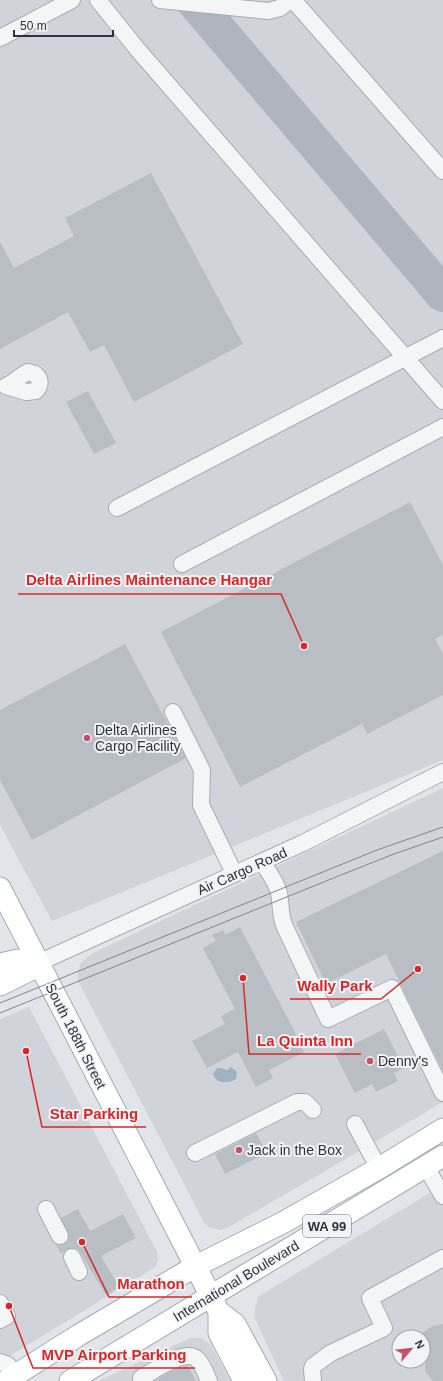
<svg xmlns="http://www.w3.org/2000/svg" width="443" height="1381" font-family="Arial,sans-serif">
	<rect width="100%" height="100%" fill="#e1e5e9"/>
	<g fill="#d0d4da" fill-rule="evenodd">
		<path d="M0 0H443V760L52 921 0 825Z"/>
		<path d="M443 788V1102L229 1227 220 1230 209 1227 205 1224 79 983 77 978 78 971 81 963 90 955 97 951Z"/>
		<path d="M29 1007 157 1252 158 1260 155 1267 152 1269 0 1362V1019Z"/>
		<path d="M443 1185V1381H284L255 1319V1309L258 1297 267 1291ZM399 1337H423V1361H399Z"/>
		<path d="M190 1338H201L211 1345 230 1381H99Z"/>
	</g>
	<path fill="#a0b3c5" d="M231 1067 237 1072 236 1079C228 1084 216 1084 213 1074L217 1068H221L227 1070Z"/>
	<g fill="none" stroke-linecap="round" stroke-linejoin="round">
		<path stroke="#aeb5bd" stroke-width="36" d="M193 0 443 294"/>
	</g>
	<g fill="#b9bec5">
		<path d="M151 173 243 344 134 402 104 345 90 352 68 312 0 349V242L14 268 74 236 65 218Z"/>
		<path d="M88 391 116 443 94 454 66 402Z"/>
		<path d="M410 502 443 565V635L435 639 443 654V695L367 734 362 724 240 787 161 632Z"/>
		<path d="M125 644 186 758 32 840 0 780V710Z"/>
		<path d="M443 851V1071L386 954 326 984 296 922Z"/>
		<path d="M240 927 296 1034H295L304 1052 269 1070 273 1078 256 1087 238 1052 207 1068 192 1041 225 1024 221 1016 235 1009 203 948 216 941 212 935 223 930 225 935Z"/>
		<path d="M384 1029 404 1068 394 1073 398 1081 376 1092 372 1084 355 1093 335 1054Z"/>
		<path d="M256 1133 267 1153 225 1174 215 1154Z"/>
		<path d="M78 1209 90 1231 123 1214 136 1238 101 1256 119 1287 106 1295 78 1249 73 1248H68L64 1252 60 1245 65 1244 68 1241 69 1236 61 1218Z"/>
		<path d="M443 1324V1381H433L425 1371V1360L423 1356V1332L432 1326Z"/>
		<path d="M186 1366H188L196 1381H155L173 1370Z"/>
	</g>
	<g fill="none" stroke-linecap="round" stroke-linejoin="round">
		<path stroke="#bdc1c7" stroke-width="16" stroke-dasharray="16 8" stroke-linecap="butt" d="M60 1236 72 1257"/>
		<defs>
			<g id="minor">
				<path d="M98 0 138 50 443 401"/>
				<path d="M160 0 268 11 280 8 290 0"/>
				<path d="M293 0 443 171"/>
				<path d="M0 38 72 0"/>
				<path d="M28 372 35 374C41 379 41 385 36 391L26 392 6 386C15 383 20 375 28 372Z"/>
				<path d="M117 508 443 338"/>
				<path d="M182 564 443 427"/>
				<path d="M173 712 202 770 201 805 234 873"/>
				<path d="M262 862C268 871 276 881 279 893 281 903 280 914 284 925L328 1019 392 988 443 1093"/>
				<path d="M38 963 303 843 443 772"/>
				<path d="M355 1124 379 1169"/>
				<path d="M195 1153 297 1102H305L313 1110"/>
				<path d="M426 1167 443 1196"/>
				<path d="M46 1209 60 1236"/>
				<path d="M72 1257 79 1272"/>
				<path d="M0 1303 7 1316 0 1320"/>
				<path d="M0 1362 8 1365 15 1375"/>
				<path d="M141 1378C154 1371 184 1348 197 1359 203 1365 206 1374 209 1381"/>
				<path d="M313 1381 312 1369 313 1366 331 1353 384 1328 370 1298 443 1258"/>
			</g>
			<g id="major">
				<path d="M0 888 219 1312V1333L244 1381"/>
				<path d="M0 964 18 960 38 963"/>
				<path d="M0 985 30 970 38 963"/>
				<path d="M219 1312 235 1324 266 1381"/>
				<path d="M6 1381 79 1335 196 1266 284 1222 381 1167 443 1129"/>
				<path d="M70 1381 443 1156"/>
			</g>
		</defs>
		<use href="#minor" stroke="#a7acb3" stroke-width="18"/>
		<use href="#major" stroke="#a2a9b3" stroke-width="23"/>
		<use href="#minor" stroke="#f4f5f7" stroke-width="16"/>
		<use href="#major" stroke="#fff" stroke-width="21"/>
		<g stroke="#7c8591" stroke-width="1">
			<path d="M0 1003 377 850 443 827"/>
			<path d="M0 1013 346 873 394 854 443 837"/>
		</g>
	</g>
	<g fill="#c25267" stroke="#f1f3f6" stroke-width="1.5">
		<circle cx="87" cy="738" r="4"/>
		<circle cx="370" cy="1061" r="4"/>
		<circle cx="239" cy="1150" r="4"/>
	</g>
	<g text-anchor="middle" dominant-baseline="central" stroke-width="4" stroke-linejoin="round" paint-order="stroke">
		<rect fill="#f1f3f6" stroke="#666d76" stroke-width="1" x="303" y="1215" width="48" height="22" rx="3"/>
		<g font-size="13" font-weight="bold" fill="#2b333f">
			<text x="327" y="1226">WA 99</text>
		</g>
		<g font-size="14" fill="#2b333f" stroke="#f1f3f6" text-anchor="start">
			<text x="95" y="730">Delta Airlines<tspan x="95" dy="16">Cargo Facility</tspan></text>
			<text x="378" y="1061">Denny's</text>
			<text x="247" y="1150">Jack in the Box</text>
		</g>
		<g font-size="14" fill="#2b333f" stroke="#f1f3f6">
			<text transform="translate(242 871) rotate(-24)">Air Cargo Road</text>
			<text transform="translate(76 1036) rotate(63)">South 188th Street</text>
			<text transform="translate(236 1281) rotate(-31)">International Boulevard</text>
		</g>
	</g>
	<path fill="none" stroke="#d62828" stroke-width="1.5" d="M304 646L281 594H18M418 969L381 999H290M243 978L249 1054H361M26 1051L42 1127H146M82 1242L109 1297H192M9 1306L33 1368H195"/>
	<g fill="#d62828" stroke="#f1f3f6" stroke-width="1.5">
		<circle cx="304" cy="646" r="4"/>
		<circle cx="418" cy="969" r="4"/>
		<circle cx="243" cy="978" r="4"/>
		<circle cx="26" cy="1051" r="4"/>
		<circle cx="82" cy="1242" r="4"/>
		<circle cx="9" cy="1306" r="4"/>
	</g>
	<g font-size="15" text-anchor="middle" font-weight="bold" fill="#d62828" stroke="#f1f3f6" stroke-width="4" stroke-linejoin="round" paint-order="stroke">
		<text x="149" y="585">Delta Airlines Maintenance Hangar</text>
		<text x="335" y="991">Wally Park</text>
		<text x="305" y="1046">La Quinta Inn</text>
		<text x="94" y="1119">Star Parking</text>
		<text x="151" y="1289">Marathon</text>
		<text x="114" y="1360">MVP Airport Parking</text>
	</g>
	<g transform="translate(411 1349) rotate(62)"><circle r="19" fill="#f1f3f6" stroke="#a2a6ad"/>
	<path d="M0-3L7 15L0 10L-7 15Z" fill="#c25267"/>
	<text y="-6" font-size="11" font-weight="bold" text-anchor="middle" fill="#2b333f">N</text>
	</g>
	<path d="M14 30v6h99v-6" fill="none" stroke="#2b333f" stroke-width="2"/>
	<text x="20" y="30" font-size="12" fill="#2b333f" stroke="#f1f3f6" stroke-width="3" paint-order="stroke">50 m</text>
</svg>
